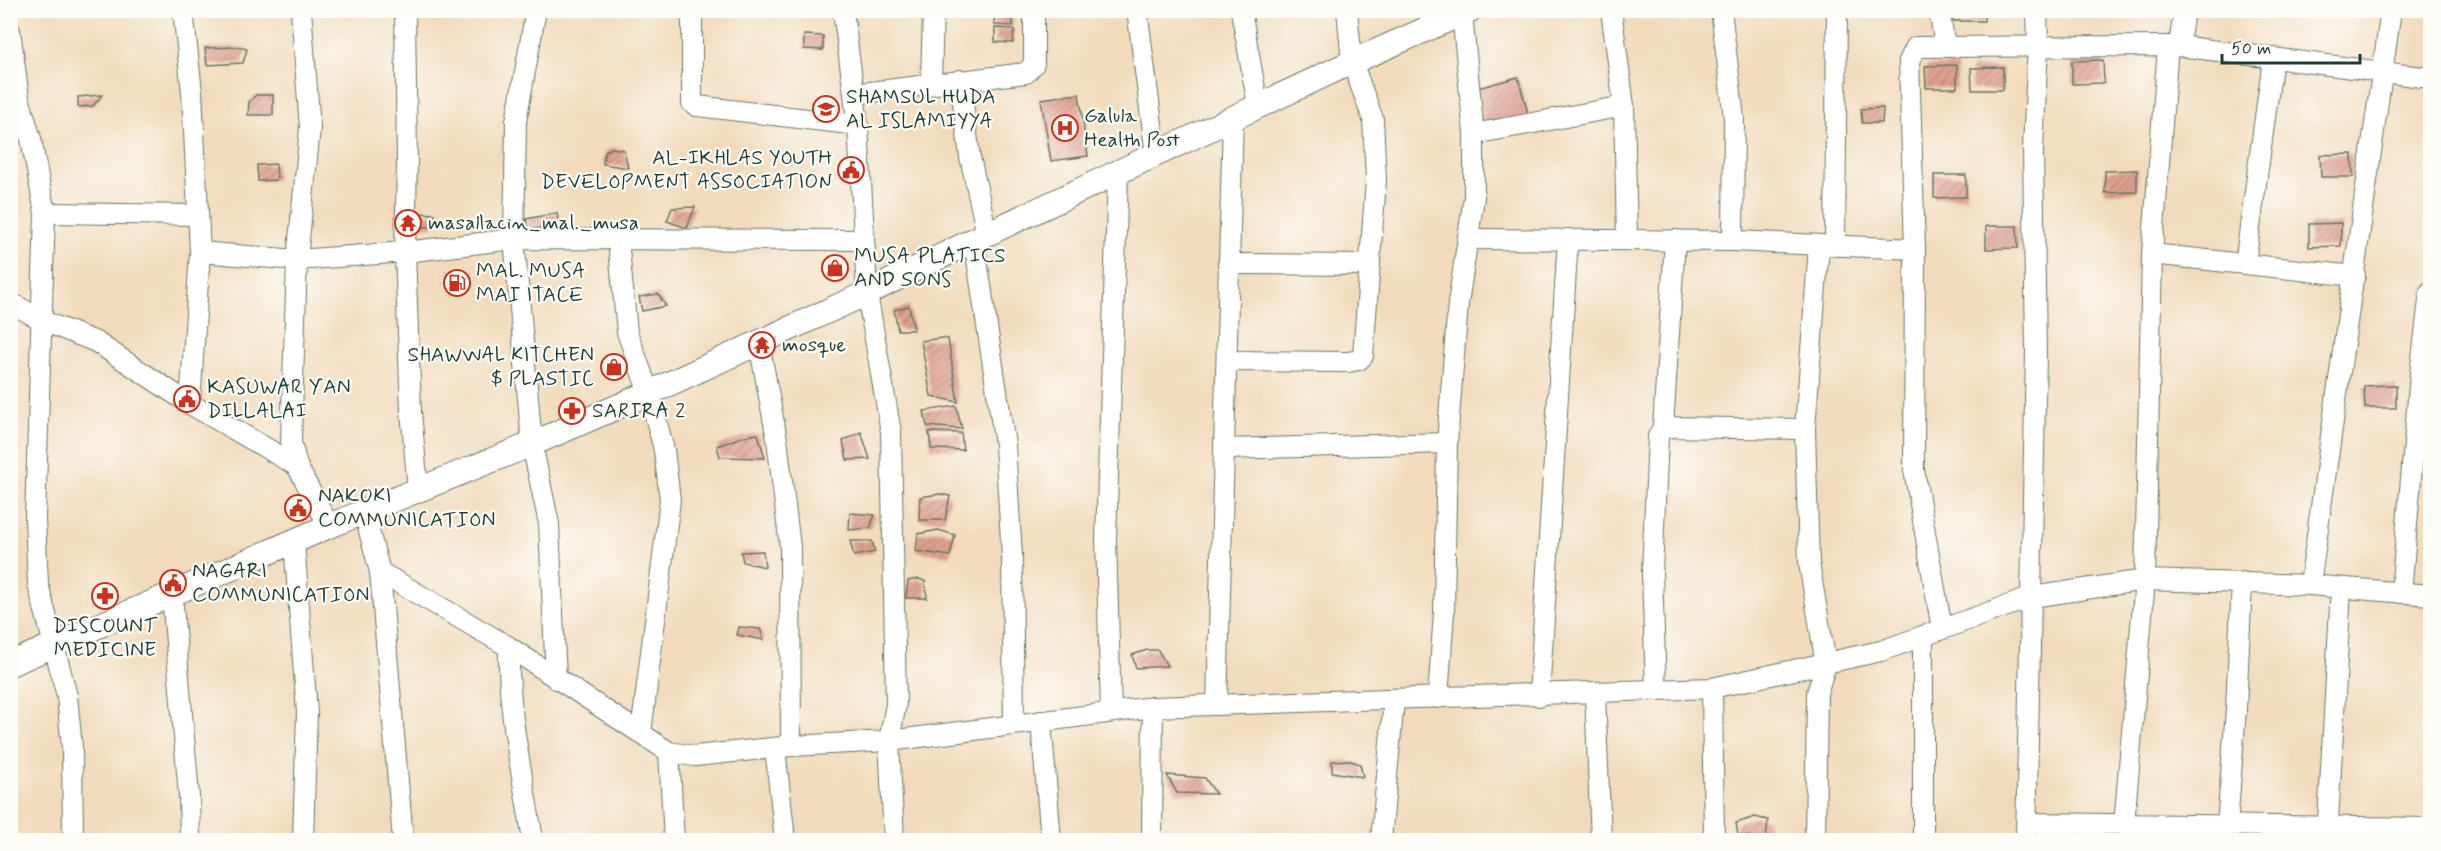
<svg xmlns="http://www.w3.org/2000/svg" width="2441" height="851" font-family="Mynerve,sans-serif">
	<defs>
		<pattern id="building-hatch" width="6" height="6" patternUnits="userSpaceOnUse" patternTransform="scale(1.5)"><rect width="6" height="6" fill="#e09f8e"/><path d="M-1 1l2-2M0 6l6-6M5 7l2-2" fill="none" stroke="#b58375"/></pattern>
	</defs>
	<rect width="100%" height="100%" fill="#fdfcf7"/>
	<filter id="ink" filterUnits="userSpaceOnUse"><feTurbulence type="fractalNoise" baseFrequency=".0167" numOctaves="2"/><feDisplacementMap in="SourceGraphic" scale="12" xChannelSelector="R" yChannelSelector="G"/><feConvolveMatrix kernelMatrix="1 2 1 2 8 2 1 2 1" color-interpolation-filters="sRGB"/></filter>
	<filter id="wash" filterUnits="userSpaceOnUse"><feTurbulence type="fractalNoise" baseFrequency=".008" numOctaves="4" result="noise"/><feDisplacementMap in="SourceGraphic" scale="24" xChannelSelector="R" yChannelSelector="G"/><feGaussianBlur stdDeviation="1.35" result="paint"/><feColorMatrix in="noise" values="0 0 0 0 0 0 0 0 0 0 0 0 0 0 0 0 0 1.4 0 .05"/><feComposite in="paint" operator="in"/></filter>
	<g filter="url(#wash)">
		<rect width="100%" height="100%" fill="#f1dbbc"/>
		<g id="blocks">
			<g fill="url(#building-hatch)">
				<rect x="1952" y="10" width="32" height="11"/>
				<path d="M995 11 1013 12V26L994 25Z"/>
				<path d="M995 28 1014 29 1013 43 995 42Z"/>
				<path d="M804 35 823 36V50L804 49Z"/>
				<path d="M238 47 247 49 243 63 207 65 205 48Z"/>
				<path d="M2103 60 2104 83 2072 84V61Z"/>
				<path d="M1957 65V88H1926L1925 66Z"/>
				<path d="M2003 67V90H1972L1971 68Z"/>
				<path d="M1518 77 1529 117 1484 125 1478 88Z"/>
				<path d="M1079 94 1088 156 1051 161 1041 99Z"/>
				<path d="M102 95 93 106 78 107V97Z"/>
				<path d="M256 95H273V115H248L249 102Z"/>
				<path d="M1883 108 1882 123H1862L1861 109Z"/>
				<path d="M612 148 624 150 628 168 603 164 605 151Z"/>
				<path d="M2352 154 2353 177H2321L2320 155Z"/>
				<path d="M276 164 277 180 258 181 257 165Z"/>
				<path d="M2137 170V192L2105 193V171Z"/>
				<path d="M1934 175H1966V197L1934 198Z"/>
				<path d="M695 207 687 228 667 221 672 208Z"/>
				<path d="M417 213 435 214 434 227H417Z"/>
				<path d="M557 213 559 225 529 230 526 219Z"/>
				<path d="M2341 223V246L2309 247V224Z"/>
				<path d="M1986 226H2017L2018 248 1986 249Z"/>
				<path d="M658 294 666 306 642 311 639 297Z"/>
				<path d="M909 306 914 330H898L894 310Z"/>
				<path d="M942 338 948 339 958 402 931 396 921 341Z"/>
				<path d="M2396 385V408H2365L2364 386Z"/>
				<path d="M956 406 962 429 927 426 924 411Z"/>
				<path d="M861 432 870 459 847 460 843 441Z"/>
				<path d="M929 432 961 433 963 450 931 449Z"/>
				<path d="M758 434 765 458 720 457 717 446 745 436Z"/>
				<path d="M940 494 950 496 945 520H919L920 497Z"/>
				<path d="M850 513 875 515 870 528 849 530Z"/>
				<path d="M938 530 955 535 950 556 916 551 918 534Z"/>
				<path d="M850 541H872L875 552 854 556Z"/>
				<path d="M763 551 765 567 743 562 741 552Z"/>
				<path d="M918 579 925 581 927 598H906L908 581Z"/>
				<path d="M739 627 760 629 764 640 737 635Z"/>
				<path d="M1147 650H1158L1167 666 1136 668 1132 655Z"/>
				<path d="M1348 760 1360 764 1363 777 1332 772V761Z"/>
				<path d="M1167 775 1205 778 1216 794 1177 793Z"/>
				<path d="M1755 817 1768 820 1766 839 1738 835 1736 823Z"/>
			</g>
		</g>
	</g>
	<g filter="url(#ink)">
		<use href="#blocks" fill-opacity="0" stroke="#687464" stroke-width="1.5"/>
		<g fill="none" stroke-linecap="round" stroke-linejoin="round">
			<defs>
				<g id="minor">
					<path d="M183 10 192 92 200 252 190 404"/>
					<path d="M301 10 310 128 297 260 291 442 297 466 329 526"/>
					<path d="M405 10 407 162 405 252 411 411 418 490"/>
					<path d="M536 10 516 122 514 239 532 444 549 524 556 679"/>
					<path d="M692 10V103L697 106 858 125"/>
					<path d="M843 10 858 125 867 293 891 432 896 704 889 741 894 840"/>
					<path d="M1137 10 1156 155"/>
					<path d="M1241 10 1258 106"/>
					<path d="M1611 10 1624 106 1627 240"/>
					<path d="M1721 10 1734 118 1733 241"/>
					<path d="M1939 10 1945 45"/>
					<path d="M10 31 19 98 31 139 45 213 35 519 38 584 67 696 72 748 73 840"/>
					<path d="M2179 46 2184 10"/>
					<path d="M960 80 970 157 987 234"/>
					<path d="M931 83 933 10"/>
					<path d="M854 94 1026 73 1034 64V10"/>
					<path d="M1474 134 1624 106"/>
					<path d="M45 213 198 215"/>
					<path d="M618 239 627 332 649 393 664 450 670 500 641 733"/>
					<path d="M1468 239 1733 241 1915 249"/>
					<path d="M974 240 1005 445 1012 556 1014 724"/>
					<path d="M1835 246 1837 10"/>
					<path d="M200 252 297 260 405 252 514 239 864 240"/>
					<path d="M2152 254 2355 276"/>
					<path d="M1228 264 1370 265"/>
					<path d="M2245 264 2273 59"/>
					<path d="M10 302 43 321 96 342 190 404 297 466"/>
					<path d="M759 343 777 439 790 547 791 746"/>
					<path d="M1228 361 1348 362 1359 360 1363 356 1376 180 1373 119 1352 62 1347 10"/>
					<path d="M1663 427 1805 429"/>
					<path d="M1225 449 1447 443"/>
					<path d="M364 512 380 572 403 840"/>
					<path d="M294 541 307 713 303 840"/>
					<path d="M380 572 509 647 669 752 695 756 791 746 889 741 1153 707 1712 688 1881 651 2032 597 2145 580 2310 585 2430 595"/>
					<path d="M2310 585 2391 10"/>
					<path d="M2401 593 2420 375 2430 292"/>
					<path d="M172 595 189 796 190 840"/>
					<path d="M1942 629 1914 470 1915 249 1909 61 1916 47 2179 46 2430 78"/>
					<path d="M509 647C507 711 523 777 533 840"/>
					<path d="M1712 688 1714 840"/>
					<path d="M1656 690 1652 573 1658 436 1663 427 1675 240"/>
					<path d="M1595 694 1601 840"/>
					<path d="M1539 696 1568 239"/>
					<path d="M1438 698 1444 612 1447 443 1458 304 1474 197V134L1462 14"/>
					<path d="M1217 705 1233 118"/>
					<path d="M1111 712 1106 539 1118 173"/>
					<path d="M1041 721 1051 840"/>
					<path d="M775 748 785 840"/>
					<path d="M669 752 674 840"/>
					<path d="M2028 823 2430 828"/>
					<path d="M2124 825 2145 580 2152 254 2168 46"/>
					<path d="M2227 826 2236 709 2242 582"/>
					<path d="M1152 840 1153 707"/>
					<path d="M1381 840 1394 700"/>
					<path d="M1815 840 1817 693 1826 664 1809 563 1805 429 1819 246"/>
					<path d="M1923 840V636"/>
					<path d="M2026 840 2036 353 2033 149 2038 46 2037 10"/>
					<path d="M2327 840 2341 588"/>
				</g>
				<path id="tertiary" d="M10 664 329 526 532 444 649 393 867 293 974 240 1352 62 1470 10"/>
			</defs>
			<use href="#minor" stroke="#687464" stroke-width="22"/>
			<use href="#tertiary" stroke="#687464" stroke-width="26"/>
			<use href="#minor" stroke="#fff" stroke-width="20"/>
			<use href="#tertiary" stroke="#fff" stroke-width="24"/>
		</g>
	</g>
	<defs>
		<symbol id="school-ring" viewBox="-11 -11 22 22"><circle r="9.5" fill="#fdfcf7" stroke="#c8321e" stroke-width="1.5"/><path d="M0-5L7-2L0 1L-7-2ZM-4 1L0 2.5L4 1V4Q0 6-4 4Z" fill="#c8321e"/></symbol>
		<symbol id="hospital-ring" viewBox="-11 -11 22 22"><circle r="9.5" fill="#fdfcf7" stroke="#c8321e" stroke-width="1.5"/><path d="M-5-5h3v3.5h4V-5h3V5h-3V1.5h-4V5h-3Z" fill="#c8321e"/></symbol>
		<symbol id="civic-ring" viewBox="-11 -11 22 22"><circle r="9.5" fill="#fdfcf7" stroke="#c8321e" stroke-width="1.5"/><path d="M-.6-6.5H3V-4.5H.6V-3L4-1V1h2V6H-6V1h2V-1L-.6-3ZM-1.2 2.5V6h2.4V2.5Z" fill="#c8321e"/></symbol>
		<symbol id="temple-ring" viewBox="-11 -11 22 22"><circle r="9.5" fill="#fdfcf7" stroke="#c8321e" stroke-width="1.5"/><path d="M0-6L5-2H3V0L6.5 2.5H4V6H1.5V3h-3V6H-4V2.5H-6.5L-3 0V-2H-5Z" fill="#c8321e"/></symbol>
		<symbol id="shop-ring" viewBox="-11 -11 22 22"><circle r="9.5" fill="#fdfcf7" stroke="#c8321e" stroke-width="1.5"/><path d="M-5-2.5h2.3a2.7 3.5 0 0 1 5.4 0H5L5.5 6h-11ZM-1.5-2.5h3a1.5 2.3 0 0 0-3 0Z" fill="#c8321e"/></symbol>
		<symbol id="fuel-ring" viewBox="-11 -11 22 22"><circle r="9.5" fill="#fdfcf7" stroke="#c8321e" stroke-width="1.5"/><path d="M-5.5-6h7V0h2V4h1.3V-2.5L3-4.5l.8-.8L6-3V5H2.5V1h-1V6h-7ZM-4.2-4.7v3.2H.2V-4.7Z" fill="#c8321e"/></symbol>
		<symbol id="pharmacy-ring" viewBox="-11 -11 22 22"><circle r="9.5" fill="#fdfcf7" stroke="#c8321e" stroke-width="1.5"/><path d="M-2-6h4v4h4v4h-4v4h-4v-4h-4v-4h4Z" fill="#c8321e"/></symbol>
	</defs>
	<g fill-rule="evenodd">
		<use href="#school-ring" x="811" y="94" width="30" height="30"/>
		<use href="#hospital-ring" x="1050" y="113" width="30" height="30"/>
		<use href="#civic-ring" x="836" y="155" width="30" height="30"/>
		<use href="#temple-ring" x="393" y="208" width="30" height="30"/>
		<use href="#shop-ring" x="820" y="253" width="30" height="30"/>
		<use href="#fuel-ring" x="442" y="268" width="30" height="30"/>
		<use href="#temple-ring" x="747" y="330" width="30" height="30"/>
		<use href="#shop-ring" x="599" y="352" width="30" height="30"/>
		<use href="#civic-ring" x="172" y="384" width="30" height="30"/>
		<use href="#pharmacy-ring" x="557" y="396" width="30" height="30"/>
		<use href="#civic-ring" x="283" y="493" width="30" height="30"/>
		<use href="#civic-ring" x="158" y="568" width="30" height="30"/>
		<use href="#pharmacy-ring" x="90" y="581" width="30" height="30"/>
	</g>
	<g text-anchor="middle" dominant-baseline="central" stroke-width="4.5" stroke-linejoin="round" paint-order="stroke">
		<g font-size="21" fill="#1f3d34" stroke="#fdfcf7" text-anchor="start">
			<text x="846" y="97">SHAMSUL HUDA<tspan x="846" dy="24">AL ISLAMIYYA</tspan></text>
			<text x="1084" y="116">Galula<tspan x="1084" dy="24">Health Post</tspan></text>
			<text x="832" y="158" text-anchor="end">AL-IKHLAS YOUTH<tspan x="832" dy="24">DEVELOPMENT ASSOCIATION</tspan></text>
			<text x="428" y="223">masallacin_mal._musa</text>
			<text x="854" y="256">MUSA PLATICS<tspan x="854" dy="24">AND SONS</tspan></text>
			<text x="476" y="271">MAL. MUSA<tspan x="476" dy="24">MAI ITACE</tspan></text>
			<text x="782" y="345">mosque</text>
			<text x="594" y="355" text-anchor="end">SHAWWAL KITCHEN<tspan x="594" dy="24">$ PLASTIC</tspan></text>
			<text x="207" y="387">KASUWAR ƳAN<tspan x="207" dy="24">DILLALAI</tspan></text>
			<text x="592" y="411">SARIRA 2</text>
			<text x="318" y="496">NAKOKI<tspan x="318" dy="24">COMMUNICATION</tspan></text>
			<text x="192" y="571">NAGARI<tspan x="192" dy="24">COMMUNICATION</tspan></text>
			<text x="105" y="626" text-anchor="middle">DISCOUNT<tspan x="105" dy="24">MEDICINE</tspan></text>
		</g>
	</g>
	<rect width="2441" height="851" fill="none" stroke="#fdfcf7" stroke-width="36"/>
	<path d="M2222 54v9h138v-9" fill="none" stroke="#1f3d34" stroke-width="3"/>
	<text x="2231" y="54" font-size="18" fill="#1f3d34" stroke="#fdfcf7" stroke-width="4.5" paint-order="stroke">50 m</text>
</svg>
